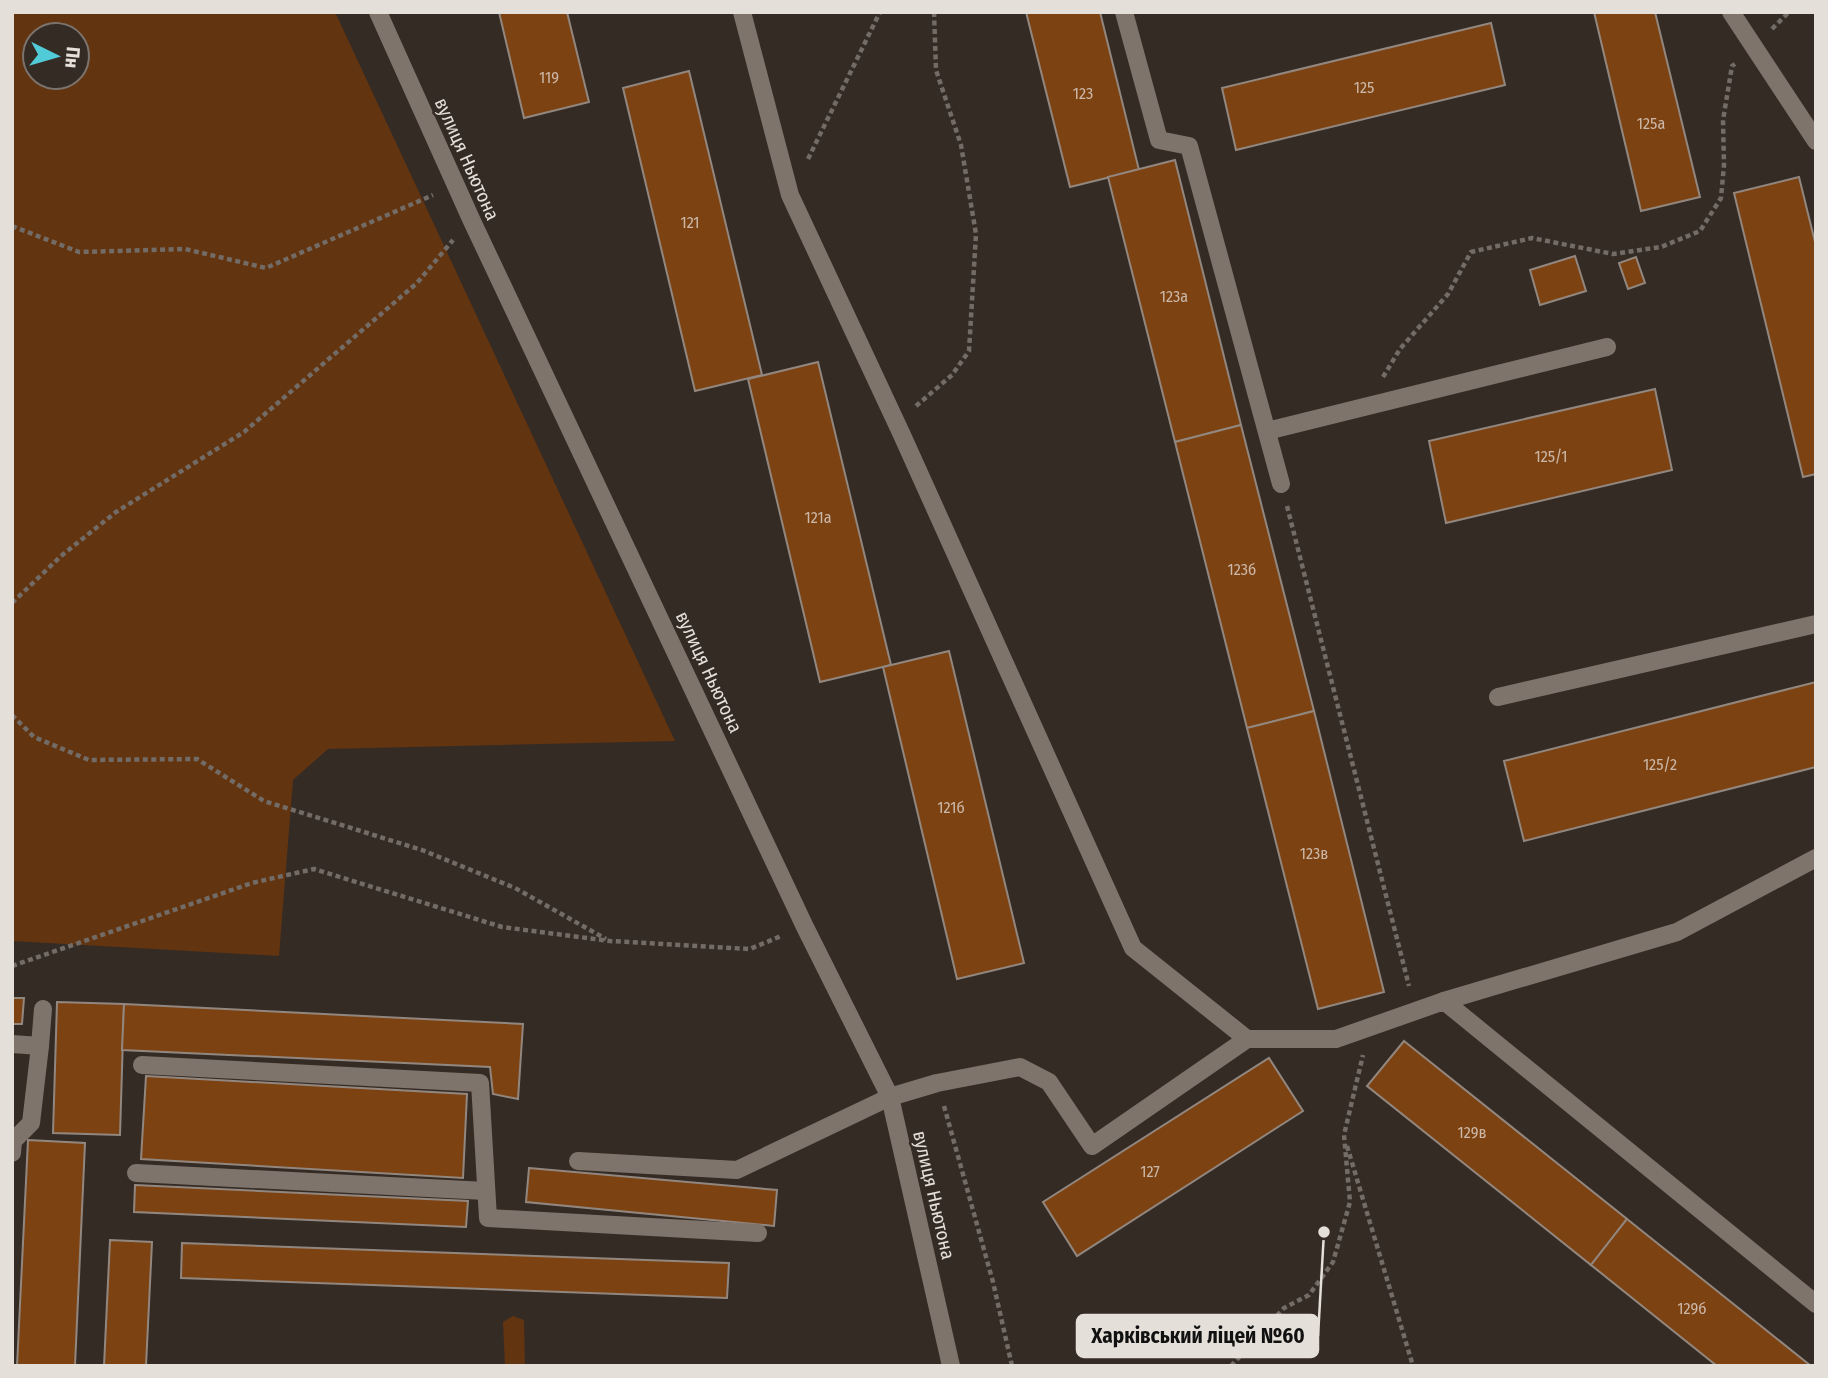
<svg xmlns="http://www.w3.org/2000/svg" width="1828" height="1378" font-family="'Fira Sans Condensed',sans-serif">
	<rect width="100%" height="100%" fill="#352b25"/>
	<g fill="#623410" fill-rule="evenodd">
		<path d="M12 12H335L675 741 328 749 293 780 279 956 12 941ZM35 35H77V77H35Z"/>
		<path d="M513 1316 524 1320 525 1366H505L503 1322Z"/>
	</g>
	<g fill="#7d4212" stroke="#92877f" stroke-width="2">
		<path d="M499 12H567L589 102 524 118Z"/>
		<path d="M1026 12H1100L1139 170 1070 187Z"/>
		<path d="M1594 12H1655L1700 197 1641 211Z"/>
		<path d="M1491 23 1505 85 1236 150 1222 88Z"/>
		<path d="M689 71 762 375 695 391 623 88Z"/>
		<path d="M1175 160 1241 425 1175 442 1108 177Z"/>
		<path d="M1799 177 1816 246V474L1803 477 1734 193Z"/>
		<path d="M1575 256 1586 291 1540 305 1530 270Z"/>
		<path d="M1636 257 1645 283 1628 289 1619 263Z"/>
		<path d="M818 362 891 665 820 682 748 379Z"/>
		<path d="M1655 389 1672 470 1446 523 1429 441Z"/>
		<path d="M1241 425 1314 711 1247 728 1175 442Z"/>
		<path d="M949 651 1024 963 957 979 883 667Z"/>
		<path d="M1816 682V767L1524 841 1504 761Z"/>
		<path d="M1314 711 1384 992 1318 1009 1247 728Z"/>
		<path d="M12 998H24L22 1024H12Z"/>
		<path d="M57 1002 124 1004 120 1135 53 1133Z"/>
		<path d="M124 1004 523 1024 518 1099 493 1094 490 1067 122 1050Z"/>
		<path d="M1404 1041 1627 1219 1591 1265 1367 1086Z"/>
		<path d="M1269 1058 1303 1111 1077 1256 1043 1202Z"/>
		<path d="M146 1076 467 1094 463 1178 141 1159Z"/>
		<path d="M28 1140 85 1143 75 1366H17Z"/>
		<path d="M529 1168 777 1190 774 1226 526 1202Z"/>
		<path d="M135 1185 468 1201 466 1227 134 1212Z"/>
		<path d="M1627 1219 1766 1330 1811 1366H1717L1591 1265Z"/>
		<path d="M110 1240 152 1242 146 1366H104Z"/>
		<path d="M182 1243 729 1263 727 1298 181 1278Z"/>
	</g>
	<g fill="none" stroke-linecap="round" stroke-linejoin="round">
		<g stroke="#736b65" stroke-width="4.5" stroke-dasharray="5 3.5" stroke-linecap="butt">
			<path d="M1772 29 1789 12"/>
			<path d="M808 159 880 12"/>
			<path d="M12 226 79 252 185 249 266 268 433 195"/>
			<path d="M1383 377 1400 349 1448 294 1471 252 1532 238 1613 254 1661 247 1700 231 1721 198 1724 165 1723 120 1732 66 1735 64"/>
			<path d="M916 406 952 375 969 351 976 234 961 145 936 70 934 12"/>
			<path d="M1287 506 1409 986"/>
			<path d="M12 603 61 556 116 512 244 432 417 283 453 240"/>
			<path d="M12 715 34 737 89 760 197 759 264 801 422 850 515 888 606 939"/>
			<path d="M12 966 252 883 314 869 502 927 610 941 750 949 781 936"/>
			<path d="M944 1106 993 1282 1012 1366"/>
			<path d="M1347 1146 1413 1366"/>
			<path d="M1231 1366 1284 1308 1309 1295 1333 1262 1350 1202 1344 1135 1363 1055"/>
		</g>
		<g stroke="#7f746c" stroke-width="18">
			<path d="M742 12 790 195 902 435 1133 948 1247 1039"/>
			<path d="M1124 12 1159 140 1189 146 1281 484"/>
			<path d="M1731 12 1816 141"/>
			<path d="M1267 431 1607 347"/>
			<path d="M1498 697 1816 624"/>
			<path d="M1444 1001 1677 932 1816 858"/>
			<path d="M12 1044 40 1046 43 1009"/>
			<path d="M142 1065 480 1083 488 1218 758 1233"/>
			<path d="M12 1153 13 1141 31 1123 40 1046"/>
			<path d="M578 1161 737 1170 890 1097 937 1083 1020 1067 1049 1082 1092 1146 1247 1039H1336L1444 1001 1816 1304"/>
			<path d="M136 1173 486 1191"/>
		</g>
		<path stroke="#7f746c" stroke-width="18" d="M378 12 471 219 805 927 890 1097 951 1366"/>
	</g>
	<g text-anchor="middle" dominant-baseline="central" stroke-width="5" stroke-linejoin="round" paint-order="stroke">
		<g font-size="16" fill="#cbb8a8">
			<text x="549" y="77">119</text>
			<text x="1364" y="87">125</text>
			<text x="1083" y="93">123</text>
			<text x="1651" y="123">125а</text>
			<text x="690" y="222">121</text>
			<text x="1174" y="296">123а</text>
			<text x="1551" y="456">125/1</text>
			<text x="818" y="517">121а</text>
			<text x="1242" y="569">123б</text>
			<text x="1660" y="764">125/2</text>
			<text x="951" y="807">121б</text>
			<text x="1314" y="853">123в</text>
			<text x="1472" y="1132">129в</text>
			<text x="1150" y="1171">127</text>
			<text x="1692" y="1308">129б</text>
		</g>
		<g font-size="19" fill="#e5dfda" stroke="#352b25">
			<text transform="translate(467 159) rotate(66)">вулиця Ньютона</text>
			<text transform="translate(709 672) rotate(65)">вулиця Ньютона</text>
			<text transform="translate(934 1195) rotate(77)">вулиця Ньютона</text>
		</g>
	</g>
	<path fill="none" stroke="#e5dfda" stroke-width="2.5" d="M1324 1232L1318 1336"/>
	<circle fill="#e5dfda" stroke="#352b25" stroke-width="2.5" cx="1324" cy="1232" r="7"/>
	<rect fill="#e5dfda" stroke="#e5dfda" stroke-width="2.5" x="1077" y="1315" width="241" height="42" rx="7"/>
	<g font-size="21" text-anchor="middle" font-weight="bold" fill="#111">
		<text x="1198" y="1343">Харківський ліцей №60</text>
	</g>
	<rect width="1828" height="1378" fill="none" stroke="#e5dfda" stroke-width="28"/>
	<g transform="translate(56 56) rotate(95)"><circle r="33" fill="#352b25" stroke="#7b736d" stroke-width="2"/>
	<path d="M0-5L12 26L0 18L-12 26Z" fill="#52cbd8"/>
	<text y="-10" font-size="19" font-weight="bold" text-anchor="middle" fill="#e5dfda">Пн</text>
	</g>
</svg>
